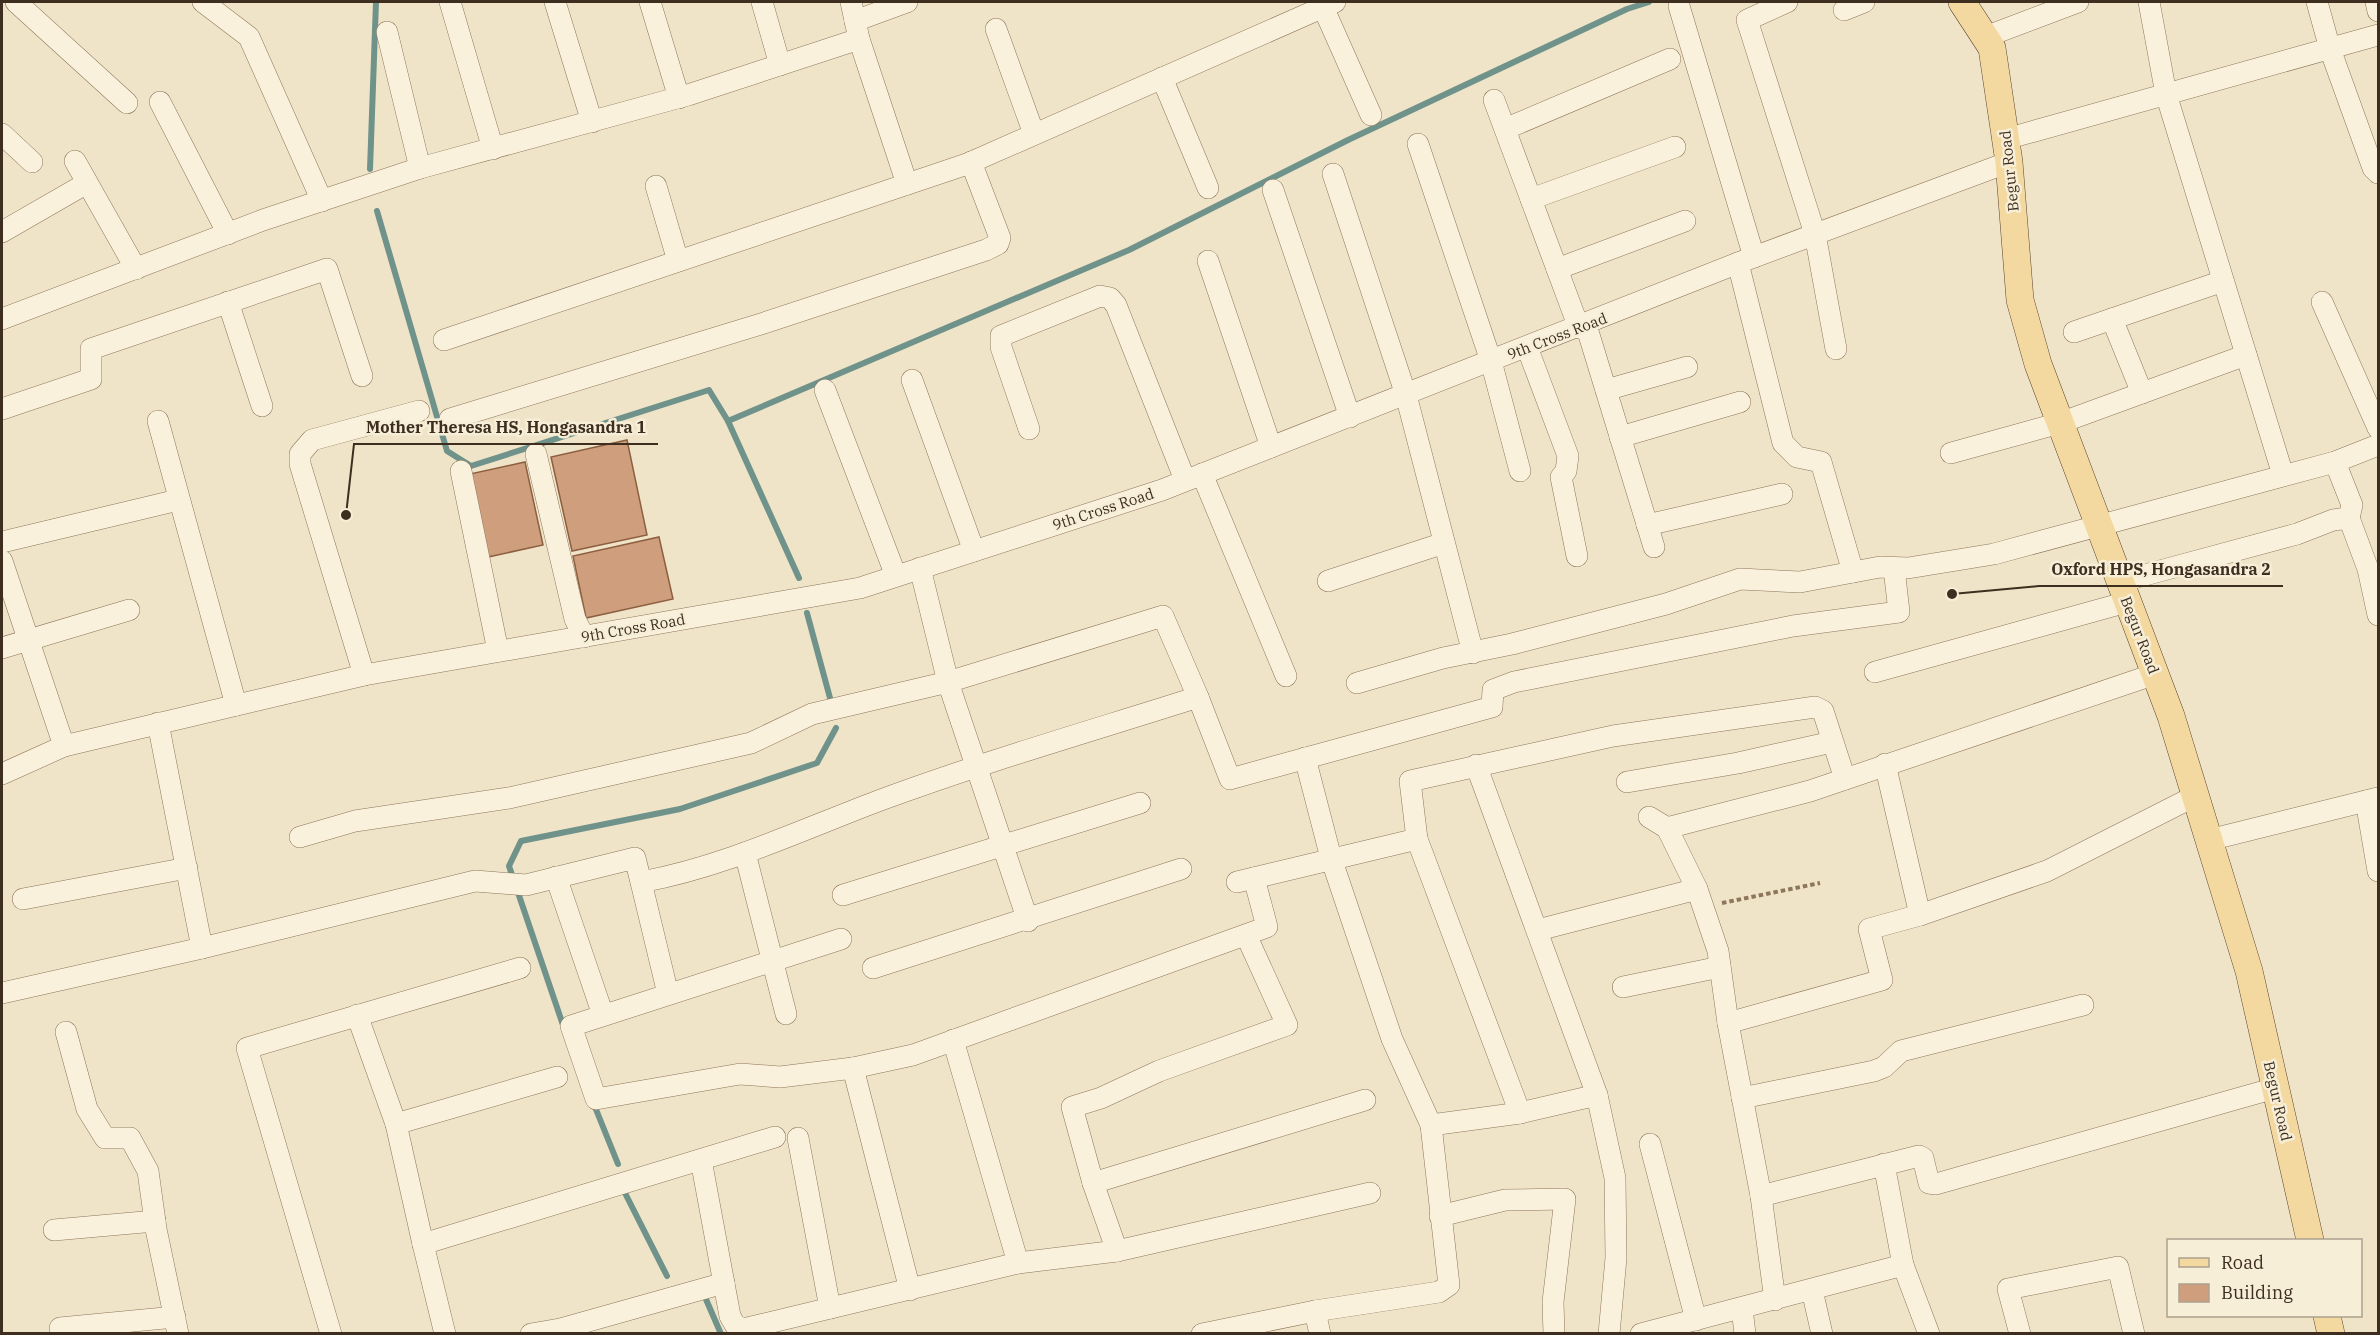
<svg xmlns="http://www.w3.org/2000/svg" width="2380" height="1335" font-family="'IBM Plex Serif',serif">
	<rect width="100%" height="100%" fill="#f0e4c8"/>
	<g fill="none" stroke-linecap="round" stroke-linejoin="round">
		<g stroke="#6f938a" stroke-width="6">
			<path d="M370 169 376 2"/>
			<path d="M377 211 447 451 471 466 709 390 728 421 799 578"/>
			<path d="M728 421 1129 250 1348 140 1627 9 1649 2"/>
			<path d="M807 613 830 698"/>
			<path d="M564 1028 509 866 521 841 680 809 817 763 836 728"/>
			<path d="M593 1102 618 1164"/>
			<path d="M625 1193 667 1276"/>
			<path d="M705 1297 721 1334"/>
		</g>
	</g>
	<g fill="#cf9f7d" stroke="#8d5f41" stroke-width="1.5">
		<path d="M627 440 647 535 572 551 551 457Z"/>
		<path d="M525 462 543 545 488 557 470 474Z"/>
		<path d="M659 537 673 599 586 618 573 556Z"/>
	</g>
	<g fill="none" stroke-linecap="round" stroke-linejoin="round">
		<defs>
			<g id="minor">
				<path d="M16 2 127 103"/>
				<path d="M203 2 249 37 322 201"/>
				<path d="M450 2 493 149"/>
				<path d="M555 2 592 122"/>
				<path d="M650 2 679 98"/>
				<path d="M762 2 780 65"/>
				<path d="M851 2 859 39 907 184"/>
				<path d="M1787 2 1747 20 1815 234 1836 349"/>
				<path d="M2149 2 2166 94 2283 475"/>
				<path d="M2317 2 2330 49 2373 168 2378 173"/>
				<path d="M2376 2 2378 11"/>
				<path d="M1679 6 1754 257"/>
				<path d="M1323 7 1371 115"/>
				<path d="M1844 10 1864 2"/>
				<path d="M855 21 907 2"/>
				<path d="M996 29 1034 134"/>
				<path d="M387 32 420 168"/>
				<path d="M1985 37 2078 2"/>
				<path d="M1162 78 1208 188"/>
				<path d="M1494 100 1579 328"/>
				<path d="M160 102 228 234"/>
				<path d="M1505 129 1670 59"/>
				<path d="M2 134 32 162"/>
				<path d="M2006 139 2378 35"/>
				<path d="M1418 144 1491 361 1520 471"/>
				<path d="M75 161 136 269"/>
				<path d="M1333 174 1406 395 1473 653"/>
				<path d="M656 186 678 261"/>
				<path d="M1273 190 1350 417"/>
				<path d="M1531 199 1675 147"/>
				<path d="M2 232 87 183"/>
				<path d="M1208 261 1271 447"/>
				<path d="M1738 263 1783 443 1797 457 1821 462 1853 572"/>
				<path d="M1557 269 1685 221"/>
				<path d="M228 302 262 406"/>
				<path d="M2322 302 2378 428"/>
				<path d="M2 319 263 220 420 168 688 95 859 39"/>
				<path d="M2112 319 2142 393"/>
				<path d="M1586 325 1654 547"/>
				<path d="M2074 332 2223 281"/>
				<path d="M444 340 967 164 1335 2"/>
				<path d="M1527 347 1568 456 1566 471 1561 477 1577 556"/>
				<path d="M912 380 974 551"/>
				<path d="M825 390 896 576"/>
				<path d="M1606 390 1687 367"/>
				<path d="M2 409 91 379V349L327 269 362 376"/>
				<path d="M450 419 761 324 986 250 998 244 1000 238 971 162"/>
				<path d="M158 421 236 705"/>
				<path d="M1029 429 1001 347V336L1100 296 1110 298 1116 305 1185 480"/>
				<path d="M1620 437 1740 402"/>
				<path d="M1951 453 2060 423 2246 355"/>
				<path d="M536 454 575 619 584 637"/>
				<path d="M2335 462 2352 505 2349 518"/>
				<path d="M461 471 498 651"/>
				<path d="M1202 474 1286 676"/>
				<path d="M1647 525 1782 494"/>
				<path d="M2 542 178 500"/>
				<path d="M2 561 64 746"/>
				<path d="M920 568 948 682 1028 921"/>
				<path d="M1328 581 1444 543"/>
				<path d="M2119 582 2297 534 2333 520 2349 518 2368 569 2378 615"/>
				<path d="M2 648 129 610"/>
				<path d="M1875 672 2127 602"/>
				<path d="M364 675 300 464V454L312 440 419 411"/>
				<path d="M1357 683 1443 658 1512 644 1666 604 1740 579 1800 582 1880 567 1908 568 1994 554 2335 462 2378 445"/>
				<path d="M158 723 202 948"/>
				<path d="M1885 764 1920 915"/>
				<path d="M1476 765 1597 1095 1615 1178 1616 1258 1609 1334"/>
				<path d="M2 774 64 746 364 675 860 588 1162 490 1738 263 2009 162"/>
				<path d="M1627 782 1738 763 1832 742"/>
				<path d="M2366 801 2378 871"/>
				<path d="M1649 817 1667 828 1697 889 1718 951 1728 1023 1761 1196 1775 1300"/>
				<path d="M1667 828 1810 791 2155 674"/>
				<path d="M300 837 355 821 509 798 751 743 812 714 948 682 1163 616 1198 697 1230 779 1492 707 1493 690 1514 682 1793 626 1899 612 1894 568"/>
				<path d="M2209 840 2378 798"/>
				<path d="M745 853 786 1014"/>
				<path d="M556 877 603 1015"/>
				<path d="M641 882 668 994"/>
				<path d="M1237 882 1417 839"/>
				<path d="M843 895 1140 803"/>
				<path d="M23 899 187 868"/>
				<path d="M1538 930 1697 889"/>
				<path d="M841 939 571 1026 596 1099 740 1074 780 1077 853 1068 913 1055 1267 927 1254 878"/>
				<path d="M873 968 1181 869"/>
				<path d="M1623 987 1720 967"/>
				<path d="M2 993 202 948 475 881 526 885 635 858 641 882C723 867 799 831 878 801 983 762 1091 731 1198 697"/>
				<path d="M357 1015 396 1124 423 1244 775 1137"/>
				<path d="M1728 1023 1882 980 1869 929 1920 915 2047 871 2195 796"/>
				<path d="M66 1032 87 1109 105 1138H130L148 1171 156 1229 178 1334"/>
				<path d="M953 1040 1018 1263"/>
				<path d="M853 1068 910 1290"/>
				<path d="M1742 1098 1874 1071 1884 1067 1901 1051 2083 1005"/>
				<path d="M1520 1113 1417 839 1410 781 1613 736 1815 707 1823 711 1845 779"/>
				<path d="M396 1124 557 1077"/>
				<path d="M1431 1125 1520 1113 1597 1095"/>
				<path d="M798 1138 830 1308"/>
				<path d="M1650 1144 1696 1320"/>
				<path d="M701 1160 730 1316 735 1325 743 1329 1018 1263 1117 1251 1370 1193"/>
				<path d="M1884 1164 1903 1265 1929 1334"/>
				<path d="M1093 1183 1072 1107 1101 1098 1159 1071 1287 1025 1246 935"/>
				<path d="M1761 1196 1919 1156 1923 1158 1929 1183 1936 1184 2275 1088"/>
				<path d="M1440 1216 1505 1200 1565 1199 1553 1302 1554 1334"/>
				<path d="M54 1230 155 1221"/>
				<path d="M423 1244 445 1334"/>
				<path d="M1117 1251 1093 1183 1365 1100"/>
				<path d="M1812 1290 1822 1334"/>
				<path d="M1742 1308 1745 1334"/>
				<path d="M1315 1311 1320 1334"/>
				<path d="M60 1328 175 1317"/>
				<path d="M331 1334 247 1048 520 968"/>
				<path d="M531 1334 560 1329 724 1283"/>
				<path d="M1202 1334 1315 1311 1439 1292 1449 1285 1431 1125 1392 1039 1331 858 1305 758"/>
				<path d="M1641 1334 1903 1265"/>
				<path d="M2020 1334 2008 1289 2118 1267 2134 1334"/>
			</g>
			<g id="major">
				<path d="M1962 2 1992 48 2009 162 2020 300 2038 364 2171 716 2249 971 2310 1240"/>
				<path d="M2327 1316 2331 1334"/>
			</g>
		</defs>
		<use href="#minor" stroke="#8d765c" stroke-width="22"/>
		<use href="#major" stroke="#5b4430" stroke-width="28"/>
		<path stroke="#8d765c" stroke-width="4" stroke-dasharray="4.5 3" stroke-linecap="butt" d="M1722 903 1820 883"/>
		<use href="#minor" stroke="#faf1dc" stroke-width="21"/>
		<use href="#major" stroke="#f3d9a0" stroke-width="27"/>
	</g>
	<g text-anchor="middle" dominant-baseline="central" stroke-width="5" stroke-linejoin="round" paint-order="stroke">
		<g font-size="15" fill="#3d2e20" stroke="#f7eed8">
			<text transform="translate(2009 171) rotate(-96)">Begur Road</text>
			<text transform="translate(1557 336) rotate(-21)">9th Cross Road</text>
			<text transform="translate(1103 509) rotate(-18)">9th Cross Road</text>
			<text transform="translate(633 628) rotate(-10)">9th Cross Road</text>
			<text transform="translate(2140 635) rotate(69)">Begur Road</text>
			<text transform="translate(2278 1101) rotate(77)">Begur Road</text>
		</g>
	</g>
	<path fill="none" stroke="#3d2e20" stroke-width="2" d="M346 515L354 444H658M1952 594L2039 586H2283"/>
	<g fill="#3d2e20" stroke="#f7eed8" stroke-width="2">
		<circle cx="346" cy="515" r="6"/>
		<circle cx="1952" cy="594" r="6"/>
	</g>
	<g font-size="16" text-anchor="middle" font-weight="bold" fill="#3d2e20" stroke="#f7eed8" stroke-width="5" stroke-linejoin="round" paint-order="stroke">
		<text x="506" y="433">Mother Theresa HS, Hongasandra 1</text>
		<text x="2161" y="575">Oxford HPS, Hongasandra 2</text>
	</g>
	<rect width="2380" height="1335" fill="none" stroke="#3d2e20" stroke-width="6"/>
	<rect x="2167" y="1239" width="195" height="78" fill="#f7eed8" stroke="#ada18e" stroke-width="1.5"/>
	<rect x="2179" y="1258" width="30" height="9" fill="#f3d9a0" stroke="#ada18e" stroke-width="1.5"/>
	<text x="2221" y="1269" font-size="18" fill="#3d2e20">Road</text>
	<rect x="2179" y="1284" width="30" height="18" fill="#cf9f7d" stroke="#ada18e" stroke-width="1.5"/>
	<text x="2221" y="1299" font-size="18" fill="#3d2e20">Building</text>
</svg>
